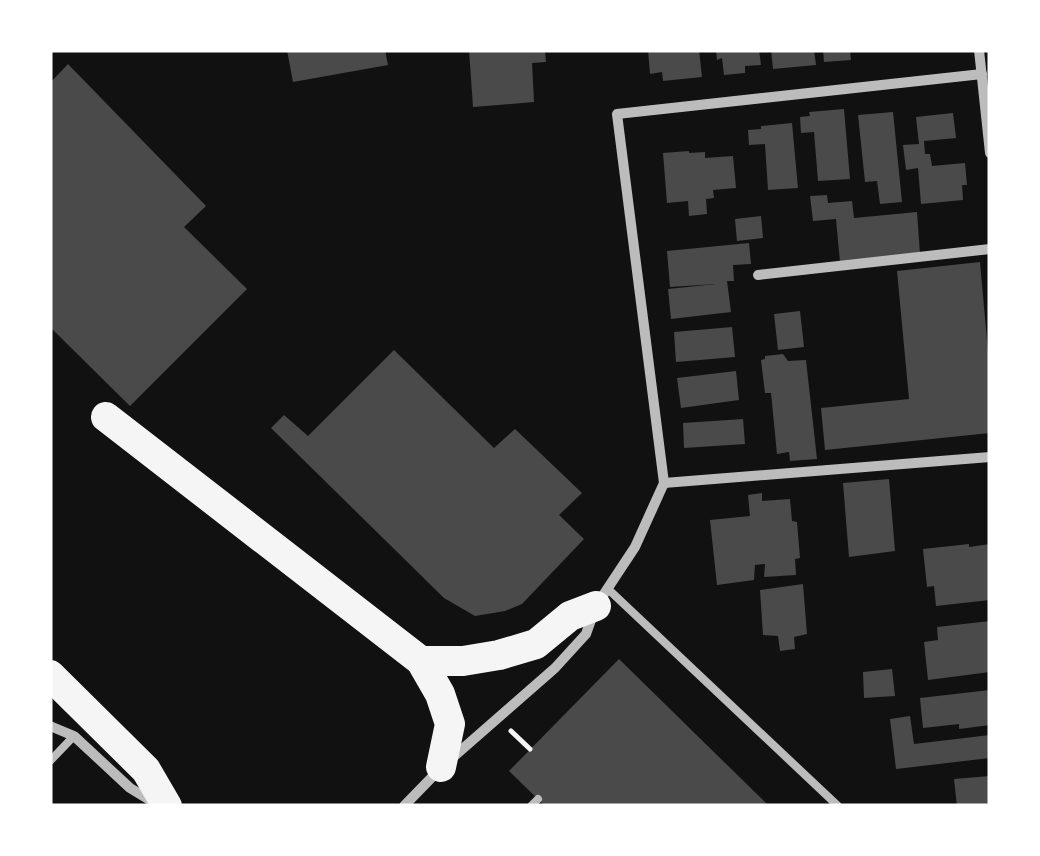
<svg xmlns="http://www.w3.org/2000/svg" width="1040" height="856" font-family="'Roboto Serif',serif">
	<rect width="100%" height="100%" fill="#111"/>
	<g fill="#4a4a4a">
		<path d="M287 50H385L388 65 293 82Z"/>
		<path d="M469 50H545L546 62 532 63 534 102 473 107Z"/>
		<path d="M648 50H699L702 77 663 81 662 72 650 74Z"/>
		<path d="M716 50H759L761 65 745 66V73L724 75 722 58 717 60Z"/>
		<path d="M771 50H814L816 65 773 69Z"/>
		<path d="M823 50H850L851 60 824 62Z"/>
		<path d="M68 64 206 206 184 227 247 289 130 406 50 327V83Z"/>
		<path d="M844 109 850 179 818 181 814 132 801 133 800 117 810 116 809 112Z"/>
		<path d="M893 112 902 202 880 204 877 181 865 182 858 115Z"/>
		<path d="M953 113 956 138 924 141 925 154H930L932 166 965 163 967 185H962L963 200 921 204 918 168 906 170 903 145 919 144 916 117Z"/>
		<path d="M792 123 798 188 768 190 765 144 749 145 748 130 761 129V126Z"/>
		<path d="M689 151V153L705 152V158L733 156 736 188 713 190 714 198 706 199 707 214 689 216 688 201 667 203 663 153Z"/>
		<path d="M827 195 828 203 852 201 854 218 917 212 920 254 840 262 836 219 813 221 810 196Z"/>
		<path d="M761 216 763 238 737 241 735 219Z"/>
		<path d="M749 243 751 264 733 265 734 281H727L731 312 671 319 668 289 716 284 670 287 667 251Z"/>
		<path d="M980 262 990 374V433L825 450 821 408 909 399 897 271Z"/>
		<path d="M800 311 804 347 778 350 774 314Z"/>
		<path d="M732 327 735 357 676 362 674 332Z"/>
		<path d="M394 350 494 448 515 429 582 493 559 515 584 539 522 604 505 611 475 616 444 598 271 428 284 415 308 436Z"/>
		<path d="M783 354 788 361 806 360 817 459 790 461 789 452 777 454 771 393H765L761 360 765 359V356Z"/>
		<path d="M736 371 739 400 681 408 677 378Z"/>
		<path d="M743 419 745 444 684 448 683 423Z"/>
		<path d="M889 479 895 551 849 557 843 483Z"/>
		<path d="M762 493V501L790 499 792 521 797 522 800 558 795 559 796 575 764 577 765 564 755 565 754 580 717 585 710 520 750 516 748 495Z"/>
		<path d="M969 544V547L990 544V600L936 606 934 586 927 587 923 549Z"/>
		<path d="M803 584 807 634 794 637 795 649 780 651 778 636 763 635 760 590Z"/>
		<path d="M990 621V672L928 680 924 642 938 640 937 627Z"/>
		<path d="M619 659 769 806H545L509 771Z"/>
		<path d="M892 669 895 696 864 698 863 672Z"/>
		<path d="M990 690V725L959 729V724L923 728 920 698Z"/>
		<path d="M910 716 914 744 990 735V758L896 769 890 719Z"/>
		<path d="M990 776V806H957L954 779Z"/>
	</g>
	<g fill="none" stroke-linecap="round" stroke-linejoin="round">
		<path stroke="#f5f5f5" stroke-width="5" d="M511 731 530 749"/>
		<g stroke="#bcbcbc" stroke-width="8">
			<path d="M608 589 838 806"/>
			<path d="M50 761 74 736"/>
			<path d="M531 806 538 799"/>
		</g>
		<g stroke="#bcbcbc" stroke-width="10">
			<path d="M979 50 990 153"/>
			<path d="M758 275 990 249"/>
			<path d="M664 483 990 457"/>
			<path d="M50 726 74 736 130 788 153 802"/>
			<path d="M451 759 555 668 586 634 596 606 635 547 664 483 617 114 982 74"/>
			<path d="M404 806 438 771"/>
		</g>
		<g stroke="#f5f5f5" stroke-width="30">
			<path d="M106 417 421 661 440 694 450 724 441 767"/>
			<path d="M421 661H463L499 655 536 644 570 616 596 606"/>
			<path d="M50 675 146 770 167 806"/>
		</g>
	</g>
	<rect width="1040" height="856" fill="none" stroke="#ffffff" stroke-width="105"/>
</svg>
